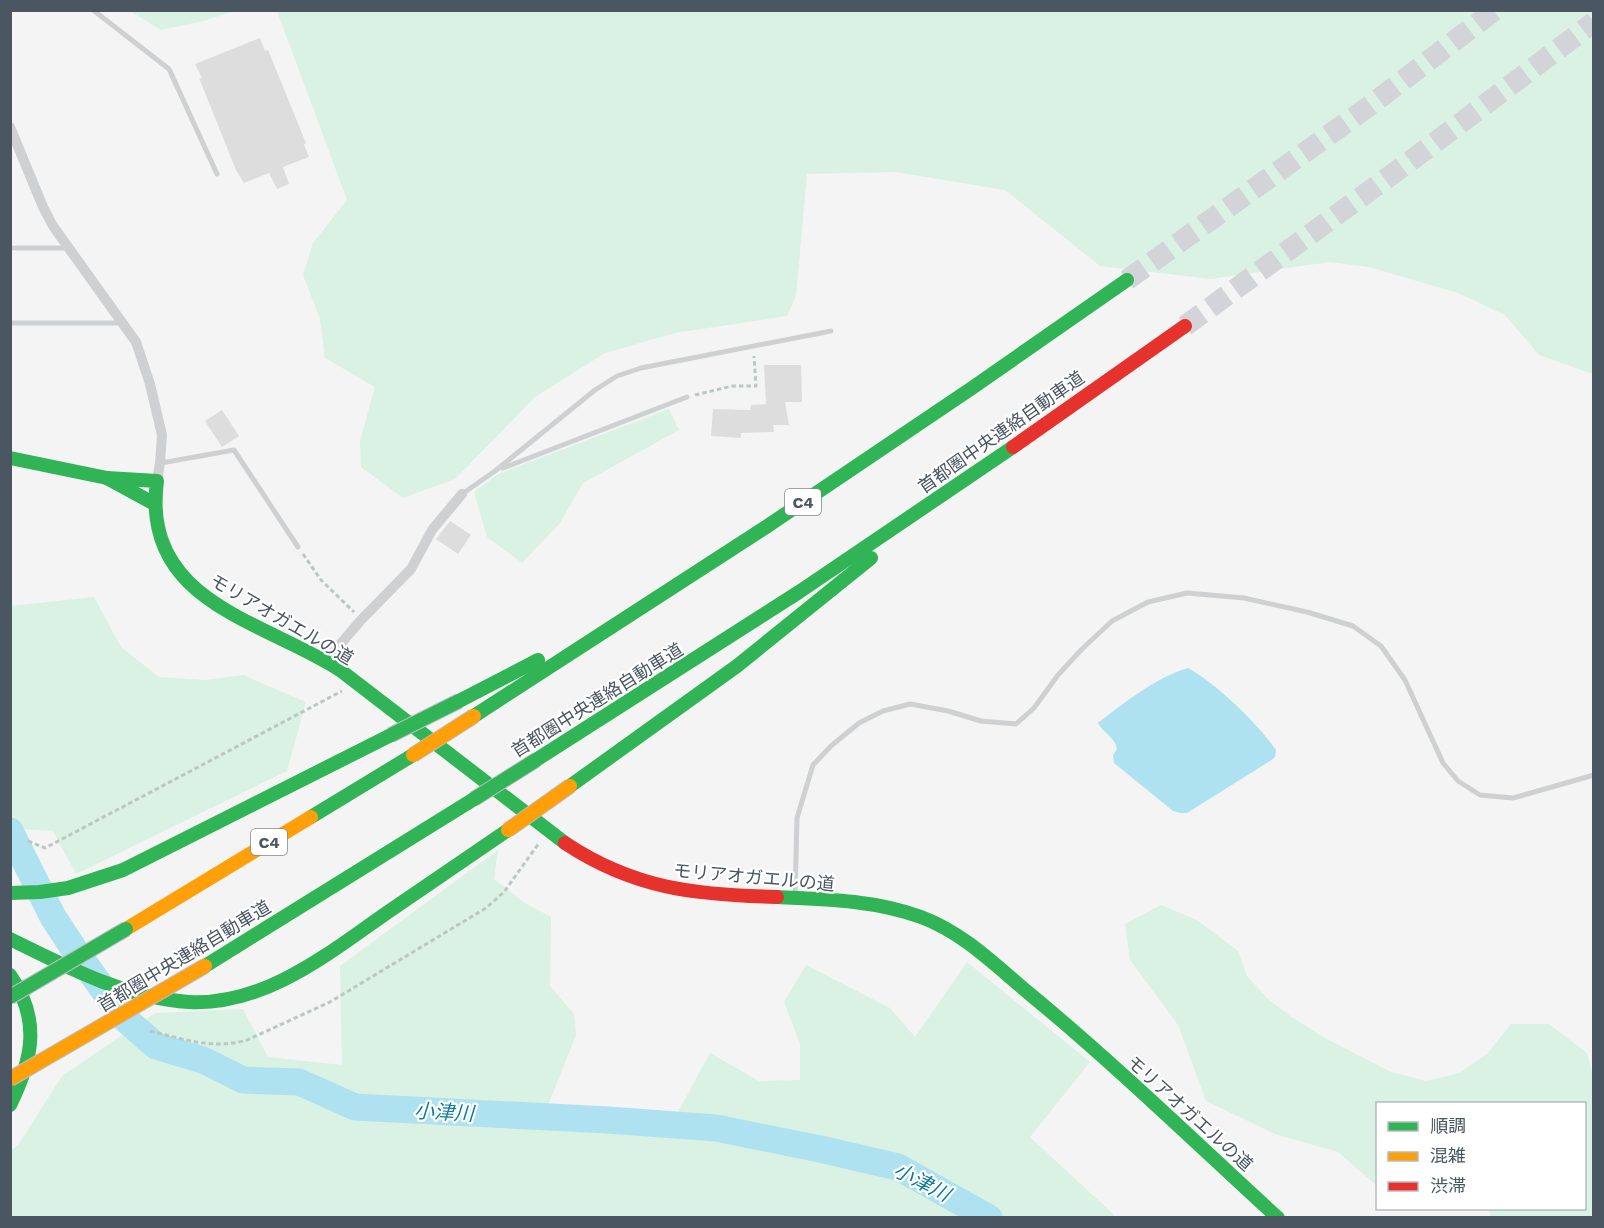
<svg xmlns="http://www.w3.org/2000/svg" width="1604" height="1228" font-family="'Work Sans','Noto Sans JP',sans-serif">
	<rect width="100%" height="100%" fill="#f4f4f4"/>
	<g fill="#d9f2e3">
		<path d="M130 11H235L203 21 161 30Z"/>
		<path d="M277 11H1593V374L1539 355 1505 315 1458 293 1369 267 1330 262 1211 279 1100 266 1005 190 895 172 807 174 796 296 787 316 675 333 605 353 535 397 455 479 403 498 361 467 360 441 375 387 325 358 320 319 303 275 313 243 347 200Z"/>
		<path d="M669 409 679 430 583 483 560 523 522 563 487 537 474 492 498 474Z"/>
		<path d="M94 597 121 647 159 677 206 680 243 675 306 702 287 771 76 874 53 831 20 829 11 837V606Z"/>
		<path d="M498 850 494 879 525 903 551 917 550 986 574 1014 576 1035 541 1123 678 1112 710 1053 759 1081 800 1080V1044L784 1002 806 965 890 1008 915 1037 967 962 1090 1062 1030 1137 1111 1212 1115 1217 11 1218V1151L18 1145 62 1076 155 1013 243 1009 268 1057 342 1065 340 966Z"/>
		<path d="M1161 905 1197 920 1238 951 1247 976 1267 998 1290 1016 1323 1037 1391 1072 1426 1081 1459 1073 1487 1054 1511 1024H1549L1587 1053 1594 1079 1593 1217H1491L1488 1209 1584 1208V1104H1378L1377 1186 1338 1152 1275 1134 1206 1101 1178 1025 1130 960 1125 924Z"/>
	</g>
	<path fill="#aee2f0" d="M1188 668C1216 683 1258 724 1276 750L1275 757 1270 761 1187 813H1180L1173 811 1114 763 1113 755 1117 749C1115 737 1103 733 1098 723 1125 702 1155 678 1188 668Z"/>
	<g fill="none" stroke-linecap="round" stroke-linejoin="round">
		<path stroke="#aee2f0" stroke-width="27" d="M10 831 53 917 74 949 124 1018 156 1046 203 1060 243 1080 299 1082 355 1107 608 1120 716 1128 820 1149 898 1167 989 1218"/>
	</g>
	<g fill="#ddddde">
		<path d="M260 38 265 51 268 50 306 143 304 145 309 157 283 167 289 184 277 189 269 173 244 183 236 170 199 78H202L195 64Z"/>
		<path d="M764 365H801L802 402H785L789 425H773L774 432 741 433V438L711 436 713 409 750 410 751 405 766 404Z"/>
		<path d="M222 410 239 436 222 447 205 421Z"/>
		<path d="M450 521 471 535 458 554 436 539Z"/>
	</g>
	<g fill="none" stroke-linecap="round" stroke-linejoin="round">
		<g stroke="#d2d4d7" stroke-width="21" stroke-dasharray="21 10" stroke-linecap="butt">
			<path d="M1127 280 1368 107 1495 10"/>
			<path d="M1185 326 1413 159 1594 22"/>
		</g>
		<g stroke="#bcc7c4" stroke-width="3" stroke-dasharray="4.5 3" stroke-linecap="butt">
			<path d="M695 395 732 386H756L754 356"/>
			<path d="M303 554 321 580 354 612"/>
			<path d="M28 841 45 848 342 691"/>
			<path d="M150 1031C183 1039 214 1050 247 1040L330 1002 486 908 504 892 539 843"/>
		</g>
		<g stroke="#ced0d2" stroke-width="5">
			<path d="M93 10 169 69 217 174"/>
			<path d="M10 248H68"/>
			<path d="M10 323H122"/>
			<path d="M161 463 234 450 298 547"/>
			<path d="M503 468 687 397"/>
			<path d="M462 494 495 471 595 390 617 376 641 368 831 331"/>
			<path d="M795 897 797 818 813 765 831 746 859 723 883 711 910 704 948 711 981 721 1016 724 1034 708 1058 675 1082 649 1112 621 1148 602 1187 593 1244 598 1307 612 1353 626 1381 646 1405 680 1443 763 1458 781 1480 795 1513 798 1594 775"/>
		</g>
		<g stroke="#ced0d2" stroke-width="10">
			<path d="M10 127 43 207 53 226 136 342 150 384 162 435 160 463 157 481"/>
			<path d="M326 661 361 620 411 569 432 530 462 494"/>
		</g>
		<g stroke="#30b455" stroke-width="14">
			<path d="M10 458 107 478 153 503"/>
			<path d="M107 478 157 481C141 602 262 620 340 670L565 843"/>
			<path d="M459 701 538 660"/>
			<path d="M474 716 766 527 972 388 1127 280"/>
			<path d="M536 760 799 592 1013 447"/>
			<path d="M570 786 737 666 871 558"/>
			<path d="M311 817 413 755"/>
			<path d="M10 893 40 892 68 888 123 870 391 735"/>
			<path d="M777 897C824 899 875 900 921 917 964 933 996 966 1031 995 1117 1066 1196 1143 1278 1218"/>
			<path d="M10 939C67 967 125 998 189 1002 265 1006 329 953 388 912 428 885 468 857 508 830"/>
			<path d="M205 966 474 799"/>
			<path d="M10 975C41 1019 33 1059 10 1105"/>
		</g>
		<path stroke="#ff9f0a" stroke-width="14" d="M126 929 311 817"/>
		<g stroke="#e5322d" stroke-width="14">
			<path d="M1013 447 1185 326"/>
			<path d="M565 843C634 889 696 895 777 897"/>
		</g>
		<defs>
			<g id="fast-bridge">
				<path d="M391 735 459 701"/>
				<path d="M474 799 536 760"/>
				<path d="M10 997 126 929"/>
			</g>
			<g id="slow-bridge">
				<path d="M413 755 474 716"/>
				<path d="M508 830 570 786"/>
				<path d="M10 1079 205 966"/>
			</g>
		</defs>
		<use href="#fast-bridge" stroke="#b9bec3" stroke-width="16" stroke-linecap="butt"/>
		<use href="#slow-bridge" stroke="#b9bec3" stroke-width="16" stroke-linecap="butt"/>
		<use href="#fast-bridge" stroke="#30b455" stroke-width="14"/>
		<use href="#slow-bridge" stroke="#ff9f0a" stroke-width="14"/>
	</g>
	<g text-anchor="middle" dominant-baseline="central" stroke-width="4.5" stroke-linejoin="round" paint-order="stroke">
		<g fill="#fff" stroke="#808990" stroke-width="1.5">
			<rect x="785" y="489" width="36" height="26" rx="4.5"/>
			<rect x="251" y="829" width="36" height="26" rx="4.5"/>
		</g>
		<g font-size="16" font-weight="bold" fill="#4a5661">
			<text x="803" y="502">C4</text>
			<text x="269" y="842">C4</text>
		</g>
		<g font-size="18" fill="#4a5661" stroke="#fff">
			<text transform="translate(1001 432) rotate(-35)">首都圏中央連絡自動車道</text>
			<text transform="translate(282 619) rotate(30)">モリアオガエルの道</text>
			<text transform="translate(597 700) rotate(-32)">首都圏中央連絡自動車道</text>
			<text transform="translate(754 877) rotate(5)">モリアオガエルの道</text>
			<text transform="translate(184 956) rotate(-31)">首都圏中央連絡自動車道</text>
			<text transform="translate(1190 1113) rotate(42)">モリアオガエルの道</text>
		</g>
		<g font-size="20" font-style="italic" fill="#0c7c9b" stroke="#fff">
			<text transform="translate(444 1112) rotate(3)">小津川</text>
			<text transform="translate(922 1182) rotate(27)">小津川</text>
		</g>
	</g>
	<rect width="1604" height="1228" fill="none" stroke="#4a5661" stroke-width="24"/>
	<rect x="1376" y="1102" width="210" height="108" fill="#ffffff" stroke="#b7bbc0" stroke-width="1.5"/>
	<rect x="1388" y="1122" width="30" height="9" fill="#30b455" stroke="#b7bbc0" stroke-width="1.5"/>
	<text x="1430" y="1132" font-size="18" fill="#4a5661">順調</text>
	<rect x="1388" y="1152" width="30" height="9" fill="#ff9f0a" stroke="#b7bbc0" stroke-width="1.5"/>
	<text x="1430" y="1162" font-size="18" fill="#4a5661">混雑</text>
	<rect x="1388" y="1182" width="30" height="9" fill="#e5322d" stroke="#b7bbc0" stroke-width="1.5"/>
	<text x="1430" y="1192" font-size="18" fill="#4a5661">渋滞</text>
</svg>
